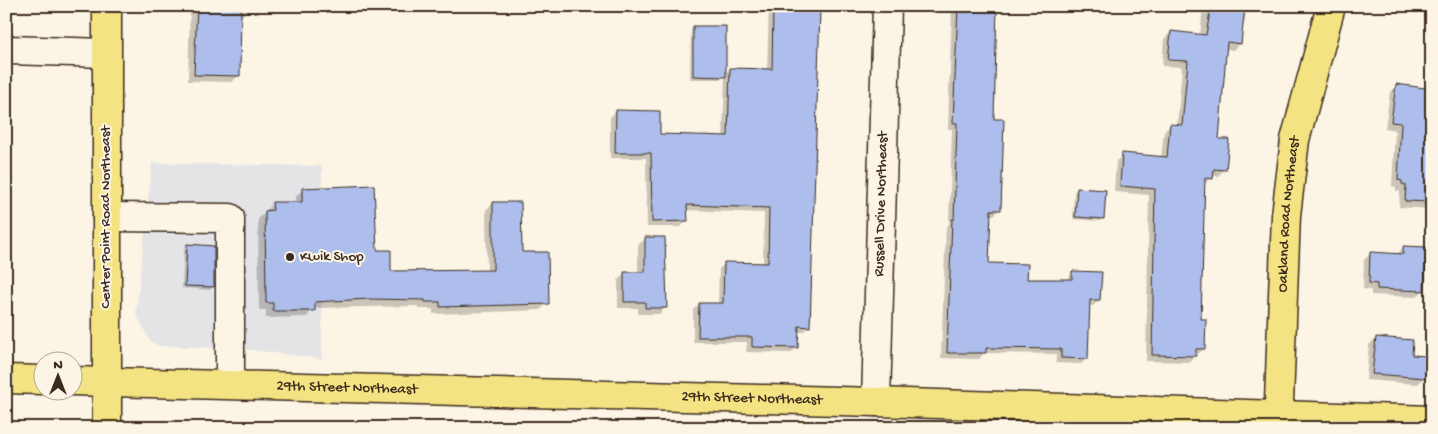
<svg xmlns="http://www.w3.org/2000/svg" width="1438" height="434" font-family="'Gochi Hand',sans-serif">
	<rect width="100%" height="100%" fill="#fcf5e5"/>
	<filter id="ink" filterUnits="userSpaceOnUse"><feTurbulence type="fractalNoise" baseFrequency=".02" numOctaves="2"/><feDisplacementMap in="SourceGraphic" scale="10" xChannelSelector="R" yChannelSelector="G"/><feConvolveMatrix kernelMatrix="1 2 1 2 8 2 1 2 1" color-interpolation-filters="sRGB"/></filter>
	<g filter="url(#ink)">
		<path fill="#e4e4e7" d="M152 163 322 166V359L245 349 159 346 151 342 136 314Z"/>
		<g fill="#0003">
			<path d="M181 6H247V11L240 18 238 76 232 82 188 81 190 11H181Z"/>
			<path d="M769 6H811L809 326 803 332H798L797 347 791 353 746 352 747 342H693V310L699 304H718L719 269 724 264H763L764 213 686 210V221L681 227H647L646 158H610V117L616 111 659 135 723 137 725 76 721 79H690L691 30 694 27 724 75 730 69 767 70Z"/>
			<path d="M952 6H995L992 120 1000 209 994 215H989L987 264 1026 280H1067L1073 272 1099 300 1093 306 1089 305 1087 358 1081 364 1056 363V354L984 353 979 359 941 358 946 227 949 224 952 129H948Z"/>
			<path d="M1203 6H1247L1240 43 1233 50 1226 49 1218 140 1225 169 1218 176H1212L1204 185 1200 320 1204 349 1188 362 1146 361 1149 195 1114 192 1116 161 1123 155 1161 158 1164 132 1170 125 1177 126 1182 67 1162 66 1164 39 1171 32 1200 36Z"/>
			<path d="M1432 73V209L1399 207 1400 191H1396V187L1392 186 1395 130 1385 128 1390 92 1397 86 1430 90Z"/>
			<path d="M303 189 376 251 390 272 487 271 486 210 493 203 548 303 540 310 433 314V309H418V306L314 308 307 317 266 318V310H259L258 219 273 203H296V196Z"/>
			<path d="M1077 189 1103 218 1100 221 1073 219 1074 192Z"/>
			<path d="M645 239 666 307 659 314H638V308H618V280L624 274H638V245Z"/>
			<path d="M188 246 213 286 210 290 182 288 184 249Z"/>
			<path d="M1404 247 1423 290 1417 297 1371 295V290L1363 289 1364 260 1371 253 1397 254Z"/>
			<path d="M1376 338 1411 356 1424 377 1418 384 1366 380 1369 345Z"/>
		</g>
		<g fill="#adbeed" stroke="#3b2a1e">
			<path d="M197 6H241L240 76 194 75Z"/>
			<path d="M773 6H812V9L820 10 810 327 799 326 798 348 752 347V337H698L699 303H723L724 262 768 263 769 208 687 205 688 221 652 222 651 153H615L616 110 660 111V134L728 136 730 68 772 69Z"/>
			<path d="M958 6H997L994 119H1004L1001 210H991L989 263 1028 264 1027 279H1072V271L1102 272 1100 300H1090L1088 359 1061 358V349L986 348V353H947L952 219 954 220 957 123H953Z"/>
			<path d="M1211 6H1245L1241 44 1227 42 1219 139H1229L1226 170 1214 169 1213 179 1205 178 1201 319H1206L1205 349H1196V356L1152 355 1155 189 1120 186 1122 153 1167 157 1170 124 1182 125 1188 61 1168 60 1171 31 1206 35Z"/>
			<path d="M693 26H726V77L693 76Z"/>
			<path d="M1396 84 1432 89V202L1405 201 1406 185 1402 184V181L1398 180 1401 123 1391 122Z"/>
			<path d="M374 185 377 250H391V271L493 270V202H521L522 252H548L549 304 440 307V302H425V300L369 299 315 302V311H273V303H266L265 211 273 210 272 202H302V188Z"/>
			<path d="M1077 188 1106 190 1104 219 1075 217Z"/>
			<path d="M645 237H665L667 308H645V302H624V272H645Z"/>
			<path d="M187 244 214 246V287L185 286Z"/>
			<path d="M1403 246 1427 247 1424 291 1377 289V284L1369 283 1370 252 1403 254Z"/>
			<path d="M1376 337 1413 340 1412 355 1427 356 1426 378 1372 374Z"/>
		</g>
		<g fill="none" stroke-linecap="round" stroke-linejoin="round">
			<defs>
				<g id="minor">
					<path d="M8 50 106 53"/>
					<path d="M107 217 230 218V384"/>
					<path id="s1" d="M876 402 887 6"/>
				</g>
				<g id="major">
					<path d="M6 379 42 380"/>
					<path id="s2" d="M72 381 876 402 1432 420"/>
					<path d="M107 428V6"/>
					<path id="s3" d="M1278 428 1286 215 1295 140 1331 6"/>
				</g>
			</defs>
			<use href="#minor" stroke="#3b2a1e" stroke-width="31"/>
			<use href="#major" stroke="#3b2a1e" stroke-width="31"/>
			<use href="#minor" stroke="#fcf5e5" stroke-width="28"/>
			<use href="#major" stroke="#f4e382" stroke-width="28"/>
		</g>
	</g>
	<circle fill="#3b2a1e" stroke="#fcf5e5" stroke-width="2" cx="290" cy="257" r="5"/>
	<g text-anchor="middle" dominant-baseline="central" stroke-width="4" stroke-linejoin="round" paint-order="stroke">
		<g font-size="15" fill="#3b2a1e" stroke="#fcf5e5">
			<text stroke="none"><textPath href="#s1" startOffset="198">Russell Drive Northeast</textPath></text>
			<text stroke="none"><textPath href="#s3" startOffset="214">Oakland Road Northeast</textPath></text>
			<text transform="translate(106 217) rotate(-90)">Center Point Road Northeast</text>
			<text stroke="none"><textPath href="#s2" startOffset="275">29th Street Northeast</textPath></text>
			<text stroke="none"><textPath href="#s2" startOffset="680">29th Street Northeast</textPath></text>
		</g>
		<g font-size="15" fill="#3b2a1e" stroke="#fcf5e5" text-anchor="start">
			<text x="300" y="257">Kwik Shop</text>
		</g>
	</g>
	<rect width="1438" height="434" fill="none" stroke="#fcf5e5" stroke-width="25"/>
	<rect x="12" y="12" width="1413" height="409" fill="none" stroke="#3b2a1e" stroke-width="2" filter="url(#ink)"/>
	<g transform="translate(58 376)"><circle r="24" fill="#fcf5e5" stroke="#afa495"/>
	<path d="M0-4L9 19L0 12L-9 19Z" fill="#3b2a1e"/>
	<text y="-8" font-size="14" font-weight="bold" text-anchor="middle" fill="#3b2a1e">N</text>
	</g>
</svg>
